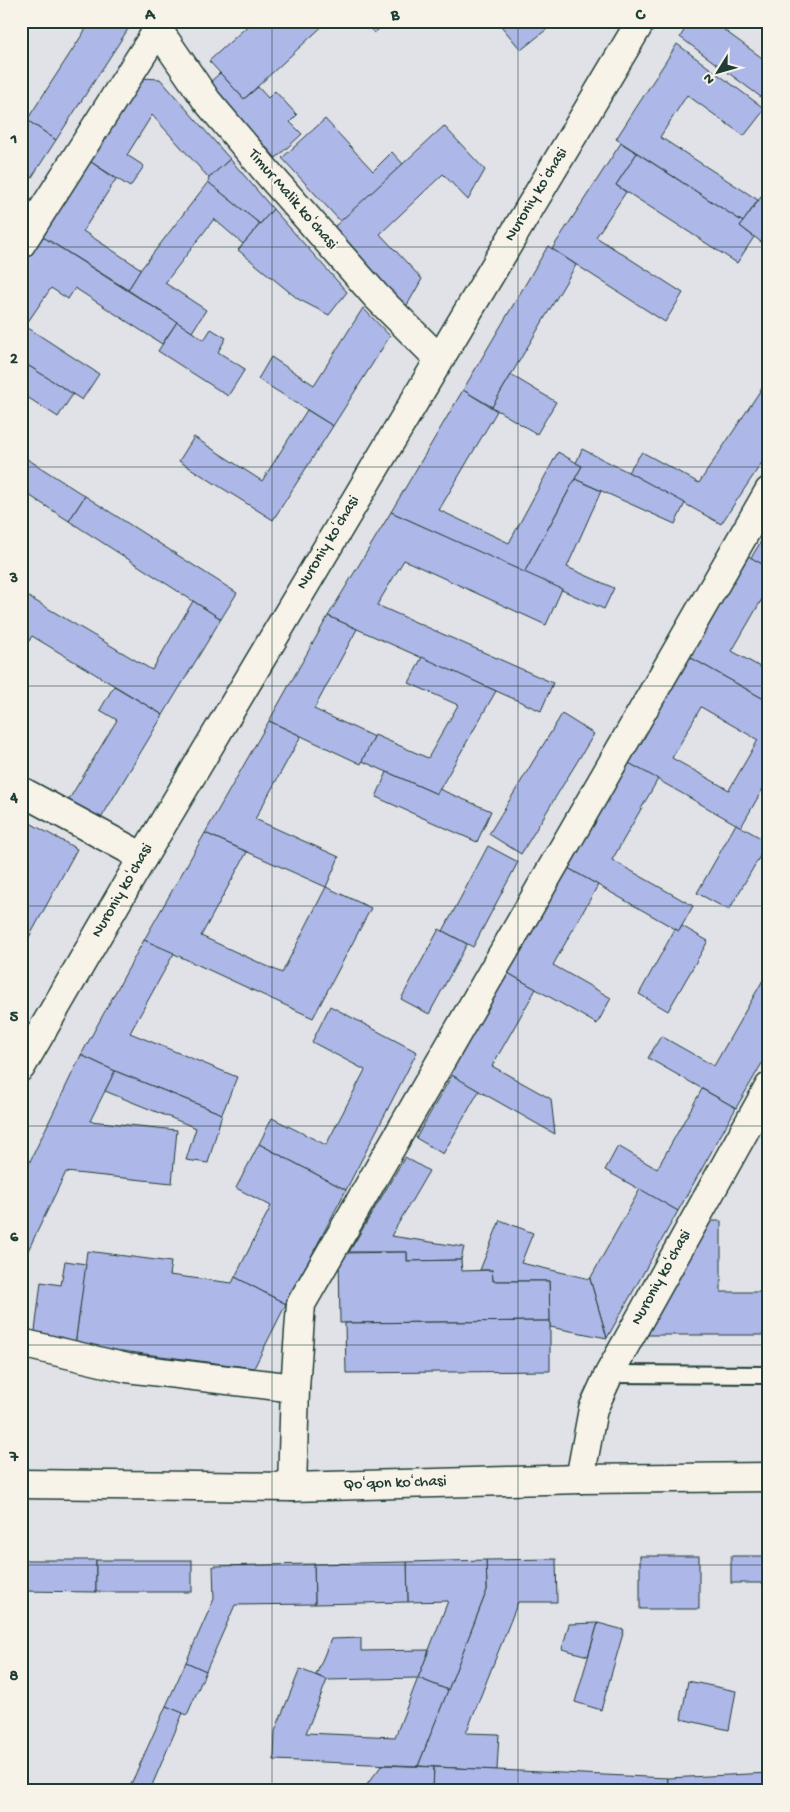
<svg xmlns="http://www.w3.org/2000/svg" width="790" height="1812" font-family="'Gochi Hand',sans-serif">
	<rect width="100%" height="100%" fill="#e1e1e8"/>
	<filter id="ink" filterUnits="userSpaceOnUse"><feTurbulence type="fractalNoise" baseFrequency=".02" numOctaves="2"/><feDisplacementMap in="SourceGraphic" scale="10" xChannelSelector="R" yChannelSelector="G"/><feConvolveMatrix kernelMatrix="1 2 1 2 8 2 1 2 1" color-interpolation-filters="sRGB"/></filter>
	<g filter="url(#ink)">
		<g fill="#adb7e8" stroke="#1f3d34" fill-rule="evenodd">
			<path d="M91 21H131L132 23 56 140 27 120Z"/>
			<path d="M253 21H328L244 99 209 61Z"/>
			<path d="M365 21H389L374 33Z"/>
			<path d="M497 21H557L521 50Z"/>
			<path d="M690 21H730L724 30 769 63V103L680 37Z"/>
			<path d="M677 44 765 109 744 136 687 95 660 137 758 200 743 222 616 139Z"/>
			<path d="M220 73 244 99 258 87 268 98 275 91 297 115 290 122 302 134 276 158 208 84Z"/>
			<path d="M140 78 160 79 230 159 209 178 152 115 127 155 144 166 130 187 88 160Z"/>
			<path d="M325 119 373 171 392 152 403 164 341 222 282 158Z"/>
			<path d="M27 120 56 140 21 194V129Z"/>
			<path d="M444 126 485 170 468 200 443 174 380 234 422 279 406 307 333 228Z"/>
			<path d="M621 143 637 153 616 185 626 192 596 237 683 293 665 322 552 249Z"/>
			<path d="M637 153 743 222 740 226 754 237 737 263 616 185Z"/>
			<path d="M230 159 273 209 260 224 208 182 209 178Z"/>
			<path d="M88 160 116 179 83 231 141 269 128 290 40 235Z"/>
			<path d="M208 182 260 224 243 244 214 219 165 283 206 310 192 332 128 290 141 269Z"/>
			<path d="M769 186V248L740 226Z"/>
			<path d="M273 209 347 292 329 315 298 299 238 250Z"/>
			<path d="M40 235 177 322 162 344 75 288 68 299 51 288 25 326 99 374 82 400 21 361V264Z"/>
			<path d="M548 246 576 265 492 407 463 390Z"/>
			<path d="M363 308 390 336 333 426 258 379 271 357 314 385Z"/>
			<path d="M177 322 204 340 211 329 226 338 218 352 245 369 228 396 158 351Z"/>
			<path d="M21 361 73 394 58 417 21 393Z"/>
			<path d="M511 375 556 402 537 434 492 407Z"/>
			<path d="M762 388 769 393V452L721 524 628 472 642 452 699 483Z"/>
			<path d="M463 390 497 411 439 510 509 543 558 452 582 466 524 573 391 512Z"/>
			<path d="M307 410 333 426 273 520 179 461 194 437 262 481Z"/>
			<path d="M582 449 628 472 685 503 675 524 575 479 582 466 576 463Z"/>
			<path d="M21 455 85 496 69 521 21 490Z"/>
			<path d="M575 479 601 491 567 567 614 588 604 609 524 573Z"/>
			<path d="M85 496 237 593 221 619 69 521Z"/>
			<path d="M391 512 562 589 546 625 404 560 377 605 553 683 541 711 328 616Z"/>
			<path d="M769 528V568L751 558Z"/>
			<path d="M743 553 769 568V602L762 599 732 651 769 672V702L686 655Z"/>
			<path d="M22 593 152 670 193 601 221 619 163 715 32 636 21 654Z"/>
			<path d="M328 616 357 629 314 709 374 737 361 764 269 721Z"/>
			<path d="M686 655 769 702V778L741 827 625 761ZM701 707 758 740 729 790 672 758Z"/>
			<path d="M422 657 496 691 437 794 362 761 375 735 428 758 458 705 409 683Z"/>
			<path d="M114 686 163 715 100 820 68 801 117 720 100 710Z"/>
			<path d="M562 714 594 734 521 854 489 834Z"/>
			<path d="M269 721 301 736 255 819 339 857 326 887 205 833Z"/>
			<path d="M625 761 658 779 612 860 693 906 679 931 566 867Z"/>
			<path d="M387 772 437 794 439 789 491 811 477 842 376 797Z"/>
			<path d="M21 818 77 849 21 952V876L29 862 21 859Z"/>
			<path d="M736 824 768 842 729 910 697 893Z"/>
			<path d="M205 833 247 852 201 936 282 973 326 887 371 908 313 1018 144 940Z"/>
			<path d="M488 846 518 862 473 947 443 931Z"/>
			<path d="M566 867 598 885 553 965 611 998 597 1024 506 972Z"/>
			<path d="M682 926 708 941 668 1011 639 994 675 929 679 931Z"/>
			<path d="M439 929 467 944 429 1014 401 999Z"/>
			<path d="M144 940 174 953 130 1033 237 1077 222 1114 115 1071 81 1055Z"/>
			<path d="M769 969V984L763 980Z"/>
			<path d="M506 972 536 989 492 1066 551 1099 555 1134 449 1074Z"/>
			<path d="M763 980 769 984V1051L736 1108 648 1058 661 1036 714 1066Z"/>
			<path d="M330 1006 417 1052 346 1190 259 1144 272 1118 326 1145 365 1070 312 1042Z"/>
			<path d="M81 1055 115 1071 90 1121 177 1130 172 1183 66 1172 21 1265V1180Z"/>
			<path d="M115 1071 222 1114 208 1163 186 1160 196 1128 105 1091Z"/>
			<path d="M452 1075 479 1091 443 1154 416 1138Z"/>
			<path d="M702 1089 736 1108 678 1211 605 1170 618 1146 657 1169Z"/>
			<path d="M259 1144 346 1190 286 1304 235 1277 271 1206 236 1188Z"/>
			<path d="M405 1157 429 1171 391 1236 464 1247 461 1260 407 1261V1252H349Z"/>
			<path d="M640 1189 678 1211 607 1338 590 1279Z"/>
			<path d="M500 1220 533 1233 521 1263 590 1279 607 1338 550 1327 549 1281H493L492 1270H480Z"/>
			<path d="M707 1221H721V1292H769V1335H645Z"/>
			<path d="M87 1251 171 1262 169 1275 232 1283 235 1277 286 1304 254 1368 75 1345Z"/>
			<path d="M407 1252V1261L461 1260 462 1271 492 1270 493 1281H549L550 1321 340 1323 339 1253Z"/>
			<path d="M65 1261 86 1264 75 1345 34 1339 41 1282 61 1285Z"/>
			<path d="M550 1321V1371L346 1373 345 1323Z"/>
			<rect x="640" y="1556" width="59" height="53"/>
			<rect x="731" y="1556" width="36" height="27"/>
			<path d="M556 1559 557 1602H518L466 1733 499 1734 497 1770 418 1766 487 1590 486 1560Z"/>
			<path d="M21 1560H96V1592L21 1591Z"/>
			<rect x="96" y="1560" width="96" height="32"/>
			<path d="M486 1560 487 1590 448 1690 418 1678 448 1601 408 1602 407 1562Z"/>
			<path d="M407 1562 408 1602 315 1604 314 1564Z"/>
			<path d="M314 1564 315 1604 235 1605 206 1671 186 1662 214 1599 213 1566Z"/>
			<path d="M598 1623 588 1656 562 1649 569 1624Z"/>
			<path d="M598 1623 624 1630 601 1710 575 1702Z"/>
			<path d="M361 1638V1651L429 1650 418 1678 327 1680 316 1675 331 1639Z"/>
			<path d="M186 1662 206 1671 187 1715 166 1706Z"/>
			<path d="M300 1669 327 1680 306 1733 395 1737 418 1678 448 1690 418 1766 274 1760 275 1731Z"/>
			<path d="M688 1681 736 1691 729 1730 681 1719Z"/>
			<path d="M166 1706 183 1713 150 1790 152 1791H128Z"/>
			<path d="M382 1765 434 1767 433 1791H362Z"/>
			<path d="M434 1767 668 1778 667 1791H433Z"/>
			<path d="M769 1773V1791H667L668 1778Z"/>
		</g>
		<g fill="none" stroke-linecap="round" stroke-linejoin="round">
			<defs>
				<path id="lane" d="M609 1374 769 1375"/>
				<g id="street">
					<path d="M152 21 207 101 273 179 376 296 439 359"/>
					<path d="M21 244 157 31"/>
					<path d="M21 791 143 857"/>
					<path d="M21 1343 127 1368 295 1388"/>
					<path d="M580 1479 593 1409 609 1374 769 1087"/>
					<path d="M292 1487 295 1388 301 1304 769 491"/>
				</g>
				<g id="secondary">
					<path d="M21 1067 143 857 641 21"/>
					<path d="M21 1484 292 1487 580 1479 769 1477"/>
				</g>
			</defs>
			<use href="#lane" stroke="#1f3d34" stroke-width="20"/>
			<use href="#street" stroke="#1f3d34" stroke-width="31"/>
			<use href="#secondary" stroke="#1f3d34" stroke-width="31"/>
			<use href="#lane" stroke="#f7f3e8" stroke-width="16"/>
			<use href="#street" stroke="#f7f3e8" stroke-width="28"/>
			<use href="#secondary" stroke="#f7f3e8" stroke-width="28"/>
		</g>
	</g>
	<path fill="none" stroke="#1f3d34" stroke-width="1" stroke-opacity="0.55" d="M272 21V1791M518 21V1791M21 247H769M21 467H769M21 686H769M21 906H769M21 1126H769M21 1345H769M21 1565H769"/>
	<g text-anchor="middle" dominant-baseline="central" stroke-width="4" stroke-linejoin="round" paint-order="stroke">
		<g font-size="16" fill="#1f3d34" stroke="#f7f3e8">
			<text transform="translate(537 195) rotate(-59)">Nuroniy koʻchasi</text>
			<text transform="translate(292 200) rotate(49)">Timur Malik koʻchasi</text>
			<text transform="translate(329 543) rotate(-59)">Nuroniy koʻchasi</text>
			<text transform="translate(123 891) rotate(-60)">Nuroniy koʻchasi</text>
			<text transform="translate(662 1278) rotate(-61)">Nuroniy koʻchasi</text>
			<text transform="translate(395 1484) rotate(-2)">Qoʻqon koʻchasi</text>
		</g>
	</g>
	<rect width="790" height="1812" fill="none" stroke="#f7f3e8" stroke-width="55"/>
	<g transform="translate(718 72) rotate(233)" stroke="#f7f3e8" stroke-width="4" paint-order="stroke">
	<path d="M0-4L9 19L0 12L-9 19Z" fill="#1f3d34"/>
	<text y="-8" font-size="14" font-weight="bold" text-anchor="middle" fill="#1f3d34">N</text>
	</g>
	<rect x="28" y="28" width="734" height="1756" fill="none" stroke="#1f3d34" stroke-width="2"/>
	<g font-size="16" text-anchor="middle" font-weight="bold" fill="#1f3d34">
		<text x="150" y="19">A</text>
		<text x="395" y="19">B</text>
		<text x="640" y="19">C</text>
		<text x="14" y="143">1</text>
		<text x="14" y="363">2</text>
		<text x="14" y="582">3</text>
		<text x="14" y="802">4</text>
		<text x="14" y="1021">5</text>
		<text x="14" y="1241">6</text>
		<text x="14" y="1461">7</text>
		<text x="14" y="1680">8</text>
	</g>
</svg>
